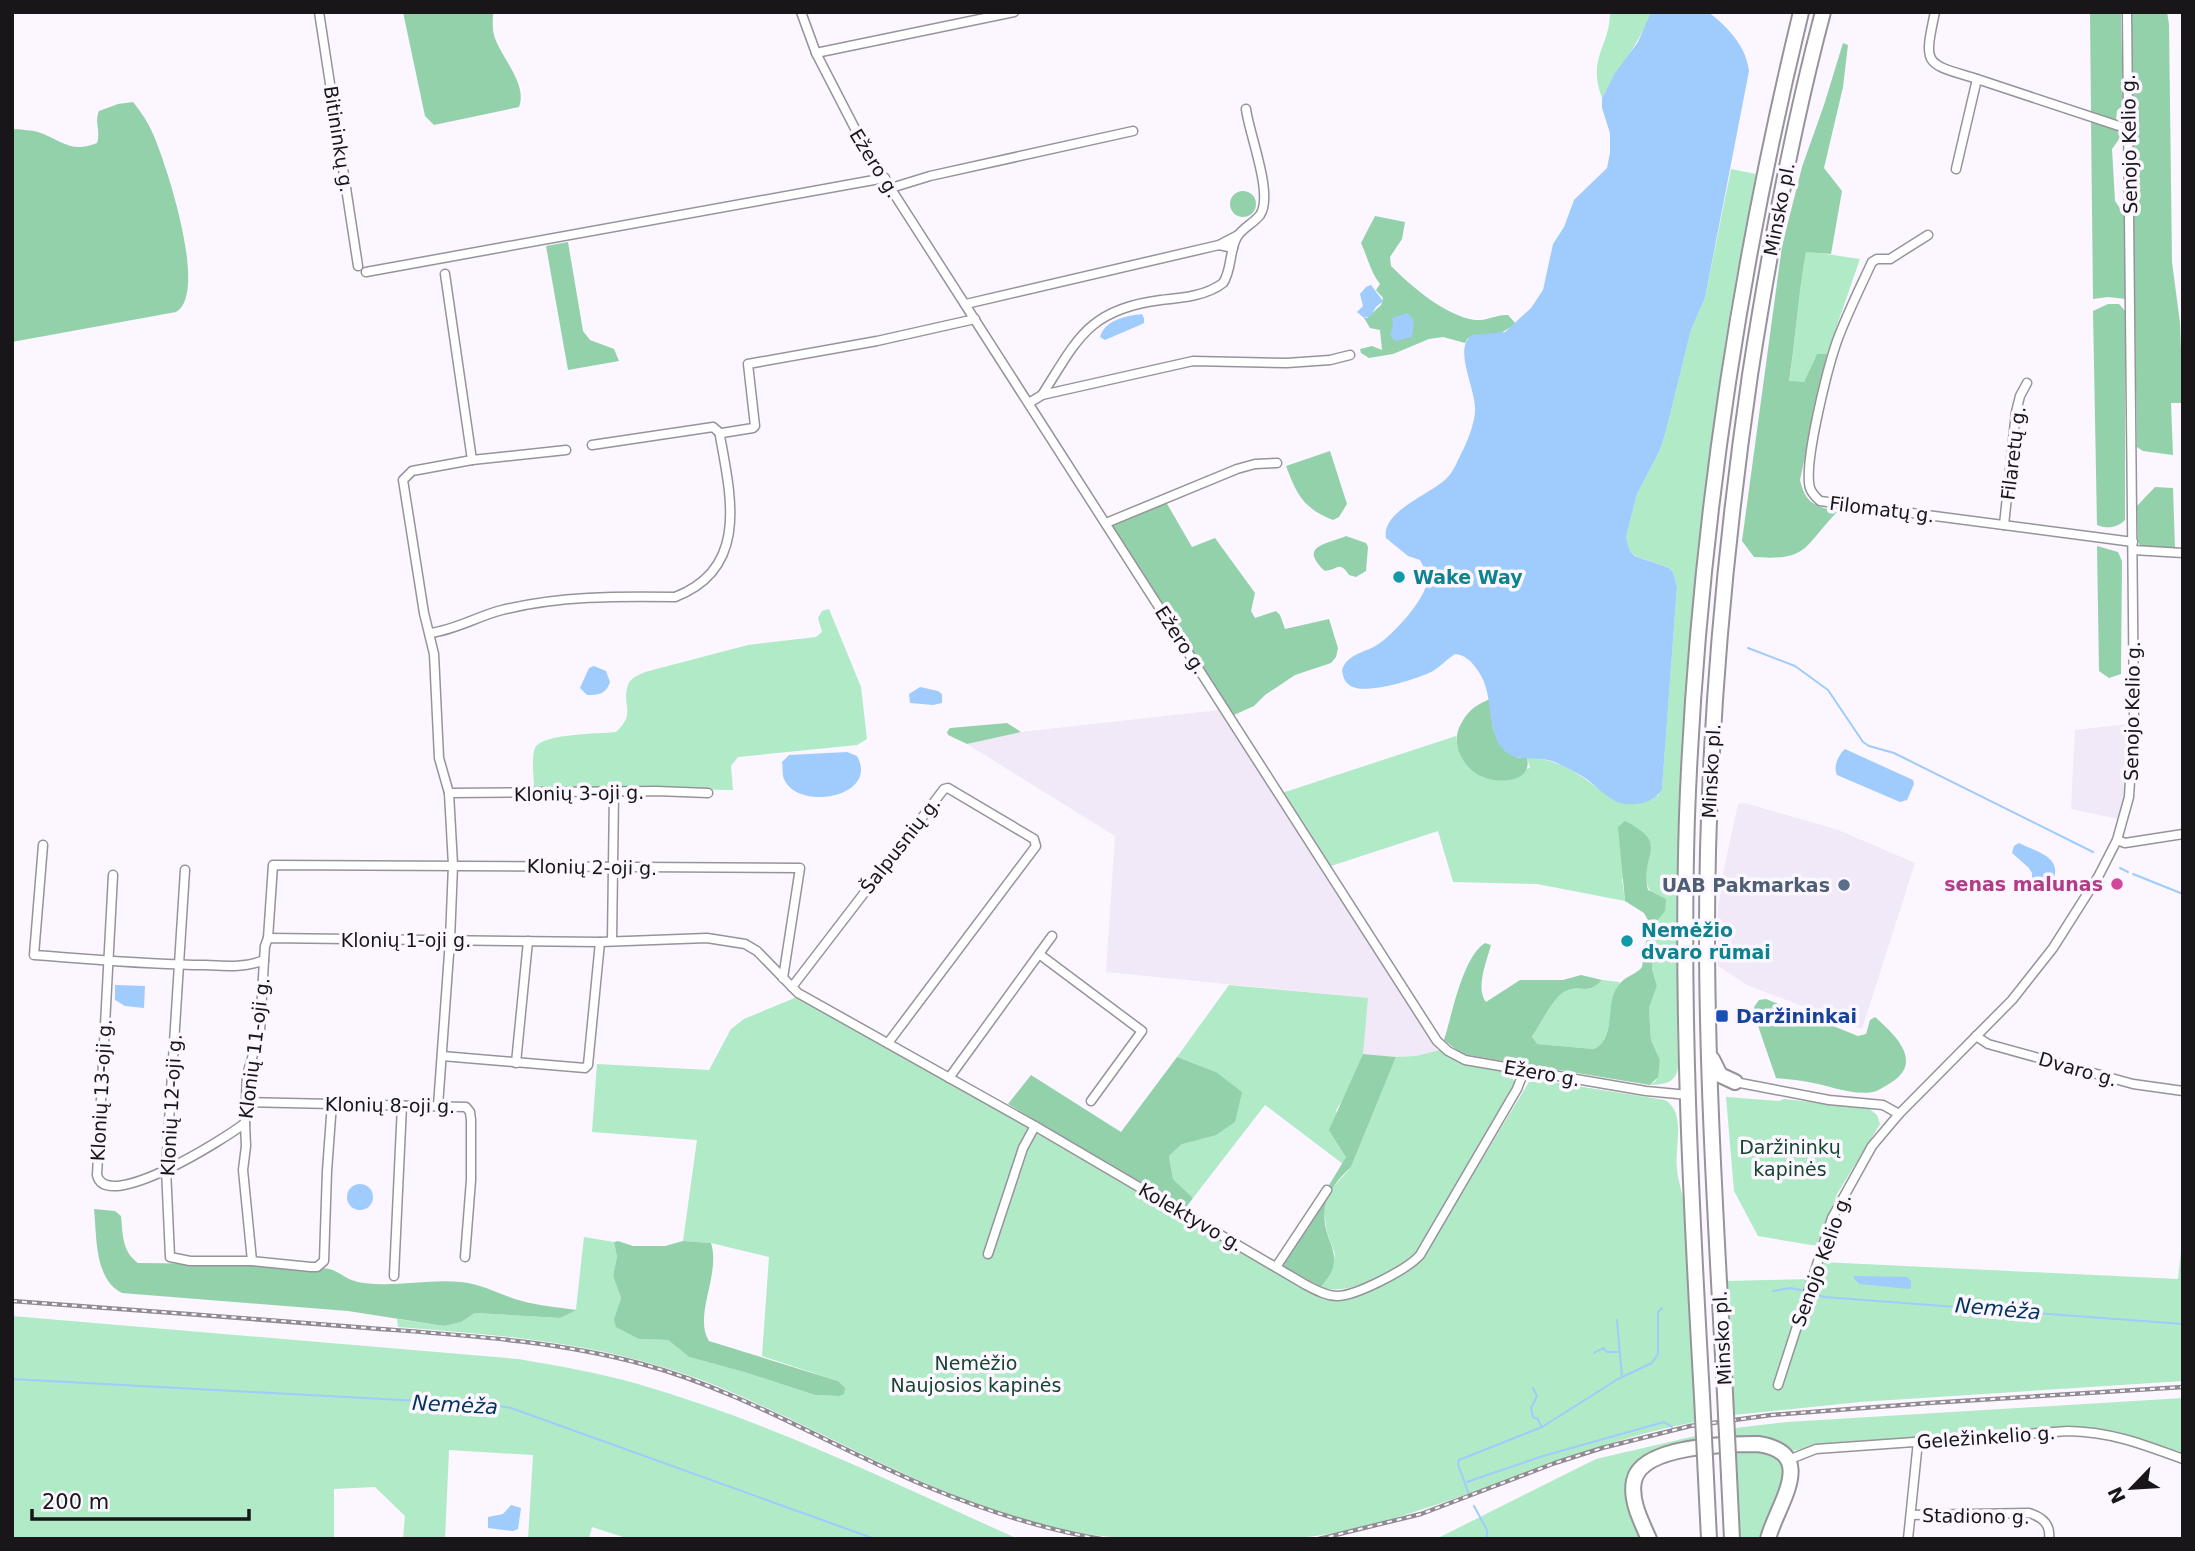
<svg xmlns="http://www.w3.org/2000/svg" width="2195" height="1551" font-family="'DejaVu Sans',sans-serif">
	<rect width="100%" height="100%" fill="#fbf6ff"/>
	<g fill="#f1e9f7">
		<path d="M1220 710 1428 1032 1440 1050 1416 1056 1396 1057 1363 1054 1367 998 1106 972 1115 836 967 744 1021 732Z"/>
		<path d="M2129 724 2125 789 2118 819 2071 809 2075 730Z"/>
		<path d="M1745 803 1838 830 1915 863 1862 1029 1747 985 1718 966V907L1724 869 1738 804Z"/>
	</g>
	<g fill="#b0eac6">
		<path d="M1610 12H1651C1640 44 1617 68 1602 98 1587 56 1610 48 1610 12Z"/>
		<path d="M1731 169 1756 174C1745 233 1733 291 1724 351 1689 588 1673 828 1678 1068 1675 1084 1664 1084 1650 1085L1656 1081 1660 1060 1651 1040 1649 1008 1657 986 1652 969 1658 920 1665 911C1640 881 1645 881 1651 844L1622 879 1625 901 1537 884 1453 882 1438 831 1331 866 1282 793 1456 736C1458 756 1468 767 1485 778L1530 768 1527 758C1560 757 1587 780 1612 799L1658 796 1662 788 1677 587 1673 572 1669 568 1636 556 1630 551 1626 537 1637 494 1660 450 1666 431 1691 330 1705 298Z"/>
		<path d="M1806 251 1860 259 1827 354H1817L1804 382H1789C1796 338 1798 295 1806 251Z"/>
		<path d="M829 609 861 687 867 739 857 745 738 757 731 766 733 790 534 787C534 776 531 758 535 748 543 733 599 734 616 732 637 713 621 705 628 685 630 678 639 675 645 672L748 645 816 637 822 632 818 618 822 611Z"/>
		<path d="M1602 980 1620 982C1618 987 1614 992 1613 997 1608 1014 1612 1041 1594 1049L1536 1044 1532 1037C1540 1025 1554 996 1566 991 1581 984 1588 996 1602 980Z"/>
		<path d="M1229 985 1368 998 1363 1054 1345 1097 1336 1110 1346 1157 1343 1164 1265 1105 1193 1198 1173 1179 1169 1156 1182 1144 1216 1072 1177 1057Z"/>
		<path d="M797 997 1028 1126 1323 1297C1354 1306 1406 1276 1425 1253L1529 1082 1539 1080 1665 1100C1687 1113 1674 1148 1677 1169 1678 1180 1682 1192 1684 1203L1695 1422C1598 1440 1510 1482 1417 1511 1379 1524 1338 1534 1298 1538 1267 1541 1234 1539 1203 1539 1176 1539 1148 1540 1122 1538 976 1527 848 1440 717 1386 609 1343 512 1336 398 1327L397 1319 444 1326 461 1322 475 1313 560 1318 576 1309 584 1237 614 1242 617 1257 613 1276 621 1298 614 1319 639 1339 668 1340 689 1357 744 1372 815 1395 839 1396 838 1381 762 1356 769 1257 711 1243 683 1241 697 1140 592 1132 597 1064 709 1070 731 1029 744 1019Z"/>
		<path d="M1440 1050C1448 1056 1456 1061 1466 1064 1484 1069 1510 1064 1516 1086L1417 1252C1398 1270 1347 1298 1321 1287L1332 1271 1335 1254 1327 1232 1324 1213 1328 1193 1351 1167 1396 1057 1416 1056Z"/>
		<path d="M1726 1097 1779 1101 1784 1099 1868 1108 1877 1115 1880 1124 1837 1194 1817 1246 1758 1236 1734 1191Z"/>
		<path d="M2181 1252H2183V1381L1860 1402 1733 1415 1726 1281 1815 1279 1821 1262 2178 1279Z"/>
		<path d="M12 1316 518 1359C559 1366 599 1373 638 1384 770 1422 894 1483 1018 1539H629L592 1527 589 1539H528L533 1455 449 1450 445 1539H403L405 1516 375 1487 334 1489V1539H12Z"/>
		<path d="M2183 1398V1455L2108 1432 1820 1446 1790 1451 1736 1441 1735 1428 1787 1422Z"/>
		<path d="M1695 1436 1696 1445 1635 1467 1642 1539H1436L1596 1459Z"/>
		<path d="M1755 1447 1780 1457 1787 1473 1763 1539H1739L1734 1449Z"/>
	</g>
	<g fill="#93d1ab">
		<path d="M403 12H493C493 19 492 28 494 35 500 57 528 83 519 107L434 125 425 116Z"/>
		<path d="M2090 12H2121L2123 105 2117 111 2116 120 2091 113Z"/>
		<path d="M2130 12H2167L2169 24 2172 262 2180 323 2183 403H2171L2173 455 2143 451 2137 447Z"/>
		<path d="M1843 43 1848 45 1843 87 1824 168 1842 191 1831 254 1806 252C1798 295 1796 338 1789 381L1804 382 1817 354H1827L1800 480C1806 505 1815 505 1837 512 1803 547 1809 561 1754 557L1742 541 1782 246 1802 167 1824 105Z"/>
		<path d="M133 102C141 112 148 122 153 134 166 163 209 294 176 312L12 342V130L16 129C23 130 31 130 38 132 61 140 71 154 97 143 101 131 94 122 99 111L118 104Z"/>
		<path d="M2091 120 2117 128 2120 138 2112 149 2115 201 2124 214 2126 299 2108 297 2093 299Z"/>
		<circle cx="1243" cy="204" r="13"/>
		<path d="M1375 216 1405 222 1402 239 1390 257 1391 266C1412 287 1446 316 1475 320 1487 321 1497 314 1508 315L1516 324 1499 334 1468 338 1465 343 1443 337 1429 339 1393 354 1369 358 1361 353 1360 349 1372 346 1382 350 1380 330 1370 328 1364 318H1367L1381 305 1383 298 1376 290 1380 284C1370 271 1368 258 1361 243Z"/>
		<path d="M568 242 583 331 590 340 614 349 619 361 568 370 546 246Z"/>
		<path d="M2108 304H2119L2125 311V520C2117 528 2107 529 2097 525L2093 311Z"/>
		<path d="M1330 451 1347 504 1339 517 1333 520C1303 508 1297 495 1286 466Z"/>
		<path d="M2155 487 2173 488 2175 549 2140 546 2138 541 2137 506Z"/>
		<path d="M1166 502 1192 547 1215 538 1255 593 1251 611 1255 618 1276 611 1280 615 1285 629 1329 619 1338 648 1336 657 1331 663 1295 675 1265 695 1254 706 1234 715 1111 525Z"/>
		<path d="M1346 536 1366 543 1368 547 1366 571 1356 577 1349 575C1339 560 1338 570 1325 571 1297 545 1329 544 1346 536Z"/>
		<path d="M2097 546 2118 552 2122 561 2121 674 2109 678 2099 671Z"/>
		<path d="M1490 699 1493 730 1518 758H1527C1533 782 1499 784 1483 777 1465 770 1451 746 1459 728 1467 711 1474 706 1490 699Z"/>
		<path d="M1007 723 1021 732 967 744 948 735 947 732 950 728Z"/>
		<path d="M1625 821C1672 845 1639 853 1648 890L1666 899 1665 911 1658 920 1652 969 1657 986 1649 1008 1651 1040 1660 1060 1658 1077 1650 1085 1462 1054 1444 1040C1452 1015 1463 956 1485 943L1491 945C1487 960 1475 989 1486 1002L1520 980H1563L1581 975 1602 980C1588 996 1581 984 1566 991 1554 996 1540 1025 1532 1037L1537 1044 1594 1049C1614 1040 1607 1010 1614 993 1623 974 1633 978 1642 967L1649 922 1644 913 1625 901 1618 827Z"/>
		<path d="M1766 999 1858 1036 1866 1034 1870 1020 1875 1017C1894 1034 1924 1061 1892 1082 1887 1085 1878 1091 1873 1092 1853 1096 1828 1085 1808 1082 1798 1080 1787 1079 1776 1078L1757 1023 1754 1007 1759 1000Z"/>
		<path d="M1363 1054 1396 1057 1351 1167C1330 1186 1318 1207 1328 1236 1332 1247 1336 1255 1333 1268 1331 1275 1325 1281 1321 1287L1281 1265 1346 1157 1329 1130Z"/>
		<path d="M1177 1057 1216 1072 1242 1092 1235 1122 1216 1135 1182 1144 1169 1156 1173 1179 1193 1198 1184 1210 1008 1104 1031 1075 1121 1132Z"/>
		<path d="M94 1209 115 1211 121 1216C123 1236 122 1251 138 1263L239 1264 314 1269C340 1265 339 1280 364 1283 396 1287 428 1279 461 1282 485 1285 500 1295 522 1301 539 1306 558 1307 576 1310L560 1318 475 1313 461 1322 444 1326 348 1311 122 1293C94 1279 97 1237 94 1209Z"/>
		<path d="M618 1241 633 1246H665L683 1241 711 1243C721 1274 693 1316 709 1341L838 1381 845 1388 844 1394 839 1396 815 1395 744 1372 689 1357 668 1340 639 1339 616 1327 614 1319 621 1298 613 1276 617 1257 614 1242Z"/>
	</g>
	<g fill="#9fccfc">
		<path d="M1651 12H1708C1728 27 1746 46 1749 71L1705 298 1691 330 1666 431 1660 450 1637 494 1626 537 1630 551 1635 556 1669 568 1673 572 1677 587 1662 789C1655 804 1629 808 1615 801 1604 795 1595 785 1585 778 1576 772 1566 768 1557 763 1539 754 1515 765 1502 748 1484 724 1496 693 1476 668 1470 660 1465 655 1455 654 1447 659 1441 666 1433 671 1418 679 1369 694 1353 687 1345 684 1343 677 1342 670 1347 654 1364 653 1377 645 1392 636 1426 599 1427 581 1428 574 1423 566 1420 560L1408 556 1386 538C1381 512 1428 495 1445 480 1454 472 1458 459 1464 448 1469 437 1474 424 1475 412 1477 390 1452 349 1472 335L1505 332 1531 308 1543 290 1553 244 1564 227 1574 200 1607 168 1610 153V133L1602 108V98L1615 73 1638 42Z"/>
		<path d="M1371 285 1383 301 1376 307 1371 316 1364 318 1357 312 1363 306 1360 294 1366 287Z"/>
		<path d="M1407 313 1414 320 1412 337 1396 341 1390 336 1393 326 1392 318Z"/>
		<path d="M1142 314 1144 318V323L1140 325 1105 340 1100 337C1105 320 1125 316 1142 314Z"/>
		<path d="M594 666 606 671 610 682C606 694 599 695 587 695L580 688 589 668Z"/>
		<path d="M920 687 938 691 942 694V703L933 705 910 703 909 694Z"/>
		<path d="M1845 749 1913 780 1914 784 1907 800 1900 802 1837 775C1833 767 1838 755 1845 749Z"/>
		<path d="M847 752 857 756C880 797 798 812 784 779 782 775 783 767 782 762L789 755Z"/>
		<path d="M2019 843C2039 853 2069 859 2048 888L2039 890 2032 887V873L2029 868 2012 853 2014 846Z"/>
		<path d="M115 985 145 986 144 1008 125 1006 115 1000Z"/>
		<circle cx="360" cy="1197" r="13"/>
		<path d="M1855 1276 1907 1277 1911 1281V1287L1909 1289 1859 1284 1853 1277Z"/>
		<path d="M511 1505 521 1508 518 1529 513 1531 488 1528V1517L503 1514Z"/>
	</g>
	<g fill="none" stroke-linecap="round" stroke-linejoin="round">
		<g stroke="#9fccfc" stroke-width="2">
			<path d="M1748 648 1795 666 1828 690 1863 742 1869 746 1894 753 2093 852"/>
			<path d="M2120 868 2128 872"/>
			<path d="M2133 874 2183 894"/>
			<path d="M1773 1291 1790 1288 1801 1290"/>
			<path d="M1814 1294 1824 1297 2183 1324"/>
			<path d="M1617 1320 1622 1377"/>
			<path d="M1594 1353 1603 1348 1607 1352H1618"/>
			<path d="M12 1379 493 1405 511 1408 875 1539"/>
			<path d="M1533 1388 1537 1396 1531 1408 1533 1417 1538 1419 1541 1426"/>
			<path d="M1467 1482 1543 1456 1664 1422 1672 1427"/>
			<path d="M1468 1492 1458 1464 1459 1460 1542 1427 1618 1379 1652 1363 1658 1354V1312L1662 1308"/>
			<path d="M1474 1506 1487 1530V1539"/>
		</g>
		<defs>
			<g id="minor">
				<path d="M319 12 358 266"/>
				<path d="M801 12 816 53 866 150 1437 1041 1448 1051 1465 1060 1646 1091 1688 1095"/>
				<path d="M1935 12C1923 67 1925 63 1977 79L1956 169"/>
				<path d="M816 53 1014 12"/>
				<path d="M1977 79 2128 129"/>
				<path d="M891 188 930 176 1133 131"/>
				<path d="M1928 235 1890 259H1877L1872 262C1860 288 1847 314 1837 341 1828 367 1803 464 1810 488 1812 494 1816 497 1820 501L2133 542"/>
				<path d="M1233 248 1219 245 1238 235"/>
				<path d="M366 272 885 178"/>
				<path d="M445 274 472 460"/>
				<path d="M966 304 1219 245"/>
				<path d="M1042 395C1077 340 1088 309 1161 300 1182 298 1206 296 1223 283 1232 270 1229 251 1237 237 1242 228 1254 223 1260 215 1274 195 1249 134 1246 109"/>
				<path d="M1029 403 1042 395 1193 361 1287 363 1330 360 1350 355"/>
				<path d="M592 445 713 427 721 434"/>
				<path d="M1106 523 1237 469 1255 464 1277 463"/>
				<path d="M2004 525 2016 412 2020 396 2027 383"/>
				<path d="M2133 550 2183 553"/>
				<path d="M430 633C455 630 478 616 502 610 558 596 618 596 675 597 749 569 731 497 720 436L722 433 753 428 755 426 748 364 877 341 975 319"/>
				<path d="M449 793 656 791 708 793"/>
				<path d="M2117 840 2125 843 2183 834"/>
				<path d="M43 845 34 955C91 959 148 965 205 965 225 966 246 968 264 960L265 946 268 938 600 942 707 938 745 944 757 951 798 993 1035 1126 1306 1285C1316 1290 1326 1296 1337 1296 1356 1296 1408 1269 1420 1255L1517 1089 1524 1071"/>
				<path d="M185 870 166 1169 170 1257 190 1261H252L311 1267H317L324 1261 327 1171 332 1103"/>
				<path d="M113 875 97 1175C106 1214 226 1138 245 1123"/>
				<path d="M268 938 273 865 800 868 783 978"/>
				<path d="M612 941 614 793"/>
				<path d="M1039 954 1142 1031 1091 1101"/>
				<path d="M792 987 944 789 948 788 1034 839 1036 846 888 1043"/>
				<path d="M1976 1036 1988 1044 2133 1084 2183 1091"/>
				<path d="M442 1056 585 1068 588 1065 600 942"/>
				<path d="M516 1063 528 941"/>
				<path d="M949 1078 1052 936"/>
				<path d="M1735 1082 1829 1100 1883 1105 1899 1114"/>
				<path d="M246 1102 466 1107 470 1112 471 1120V1180L465 1257"/>
				<path d="M438 1106 450 940 453 865 449 793 439 758 434 654 424 613 403 480 412 471 472 460 566 450"/>
				<path d="M988 1254 1023 1148 1035 1126"/>
				<path d="M252 1261 243 1170 246 1146 245 1123 247 1075 260 1031 264 960"/>
				<path d="M1276 1267 1327 1190"/>
				<path d="M394 1276 402 1105"/>
				<path d="M1778 1385 1832 1218 1872 1146 1899 1114 2012 1000 2053 948 2098 877 2117 840 2129 797 2134 716 2127 12"/>
				<path d="M1788 1460 1816 1449 2068 1431C2112 1432 2142 1444 2183 1459"/>
				<path d="M1911 1515 2029 1513C2042 1517 2051 1524 2049 1539"/>
				<path d="M1908 1539 1918 1441"/>
			</g>
			<g id="trunk">
				<path d="M1712 1059 1720 1075 1735 1082"/>
				<path d="M1725 1394C1717 1240 1707 1086 1707 932 1707 746 1723 560 1750 375 1769 253 1791 132 1823 12"/>
				<path d="M1702 1397C1691 1203 1681 1009 1687 816 1697 544 1737 276 1801 12"/>
				<path d="M1729 1476 1732 1539"/>
				<path d="M1706 1478 1709 1539"/>
				<path d="M1649 1539C1641 1521 1630 1500 1634 1481 1641 1445 1728 1444 1758 1444 1820 1453 1776 1506 1768 1539"/>
			</g>
		</defs>
		<use href="#minor" stroke="#97939b" stroke-width="11"/>
		<use href="#trunk" stroke="#97939b" stroke-width="18"/>
		<use href="#minor" stroke="#fff" stroke-width="8"/>
		<use href="#trunk" stroke="#fff" stroke-width="14"/>
		<defs>
			<g id="rail">
				<path d="M12 1301C131 1310 249 1318 368 1328 459 1335 553 1340 642 1364 743 1391 832 1447 928 1487 984 1510 1041 1529 1101 1539"/>
				<path d="M1319 1539 1421 1514 1555 1463 1602 1448 1690 1426 1771 1415 1929 1403 2183 1387"/>
			</g>
		</defs>
		<use href="#rail" stroke="#8f8b91" stroke-width="4.5"/>
		<use href="#rail" stroke="#fbf6ff" stroke-width="2" stroke-dasharray="5" stroke-linecap="butt"/>
		<defs>
			<g id="trunk-bridge">
				<path d="M1725 1394 1729 1476"/>
				<path d="M1702 1397 1706 1478"/>
			</g>
		</defs>
		<use href="#trunk-bridge" stroke="#97939b" stroke-width="18" stroke-linecap="butt"/>
		<use href="#trunk-bridge" stroke="#fff" stroke-width="14"/>
	</g>
	<g fill="#0f9aa8" stroke="#fbf6ff" stroke-width="2.5">
		<circle cx="1399" cy="577" r="7"/>
		<circle cx="1627" cy="941" r="7"/>
	</g>
	<circle fill="#d1479c" stroke="#fbf6ff" stroke-width="2.5" cx="2117" cy="884" r="7"/>
	<circle fill="#5c6f8a" stroke="#fbf6ff" stroke-width="2.5" cx="1844" cy="885" r="7"/>
	<rect fill="#1a4fb4" stroke="#fbf6ff" stroke-width="2.5" x="1715" y="1009" width="14" height="14" rx="3.5"/>
	<g text-anchor="middle" dominant-baseline="central" stroke-width="7" stroke-linejoin="round" paint-order="stroke">
		<g font-size="19" fill="#181619" stroke="#fbf6ff">
			<text transform="translate(339 139) rotate(81)">Bitininkų g.</text>
			<text transform="translate(2129 144) rotate(-91)">Senojo Kelio g.</text>
			<text transform="translate(875 163) rotate(58)">Ežero g.</text>
			<text transform="translate(1779 209) rotate(-79)">Minsko pl.</text>
			<text transform="translate(2013 453) rotate(-83)">Filaretų g.</text>
			<text transform="translate(1882 509) rotate(7)">Filomatų g.</text>
			<text transform="translate(1181 640) rotate(57)">Ežero g.</text>
			<text transform="translate(2132 711) rotate(-89)">Senojo Kelio g.</text>
			<text transform="translate(1711 771) rotate(-87)">Minsko pl.</text>
			<text transform="translate(579 793) rotate(-1)">Klonių 3-oji g.</text>
			<text transform="translate(900 845) rotate(-52)">Šalpusnių g.</text>
			<text transform="translate(592 867) rotate(1)">Klonių 2-oji g.</text>
			<text x="406" y="940">Klonių 1-oji g.</text>
			<text transform="translate(254 1048) rotate(-83)">Klonių 11-oji g.</text>
			<text transform="translate(2078 1069) rotate(16)">Dvaro g.</text>
			<text transform="translate(1542 1073) rotate(10)">Ežero g.</text>
			<text transform="translate(101 1090) rotate(-87)">Klonių 13-oji g.</text>
			<text transform="translate(171 1105) rotate(-87)">Klonių 12-oji g.</text>
			<text transform="translate(390 1105) rotate(1)">Klonių 8-oji g.</text>
			<text transform="translate(1191 1217) rotate(30)">Kolektyvo g.</text>
			<text transform="translate(1821 1260) rotate(-70)">Senojo Kelio g.</text>
			<text transform="translate(1722 1338) rotate(-93)">Minsko pl.</text>
			<text transform="translate(1986 1437) rotate(-4)">Geležinkelio g.</text>
			<text transform="translate(1976 1516) rotate(1)">Stadiono g.</text>
		</g>
		<g font-size="19" font-weight="bold" fill="#0d838f" stroke="#fbf6ff" text-anchor="start">
			<text x="1413" y="577">Wake Way</text>
			<text x="1641" y="930">Nemėžio<tspan x="1641" dy="22">dvaro rūmai</tspan></text>
		</g>
		<g font-size="19" font-weight="bold" fill="#b23c85" stroke="#fbf6ff" text-anchor="end">
			<text x="2103" y="884">senas malunas</text>
		</g>
		<g font-size="19" font-weight="bold" fill="#4e5e75" stroke="#fbf6ff" text-anchor="end">
			<text x="1830" y="885">UAB Pakmarkas</text>
		</g>
		<g font-size="19" font-weight="bold" fill="#164399" stroke="#fbf6ff" text-anchor="start">
			<text x="1736" y="1016">Daržininkai</text>
		</g>
		<g font-size="19" fill="#15452c" stroke="#fbf6ff">
			<text x="1790" y="1147">Daržininkų<tspan x="1790" dy="22">kapinės</tspan></text>
			<text x="976" y="1363">Nemėžio<tspan x="976" dy="22">Naujosios kapinės</tspan></text>
		</g>
		<g font-size="21" font-style="italic" fill="#01335e" stroke="#fbf6ff">
			<text transform="translate(1998 1309) rotate(5)">Nemėža</text>
			<text transform="translate(455 1405) rotate(3)">Nemėža</text>
		</g>
	</g>
	<rect width="2195" height="1551" fill="none" stroke="#181619" stroke-width="28"/>
	<g transform="translate(2132 1488) rotate(245)" stroke="#fbf6ff" stroke-width="5" paint-order="stroke">
	<path d="M0-5L12 26L0 18L-12 26Z" fill="#181619"/>
	<text y="-10" font-size="19" font-weight="bold" text-anchor="middle" fill="#181619">N</text>
	</g>
	<path d="M32 1509v10h217v-10" fill="none" stroke="#181619" stroke-width="3.5"/>
	<text x="42" y="1509" font-size="21" fill="#181619" stroke="#fbf6ff" stroke-width="5" paint-order="stroke">200 m</text>
</svg>
